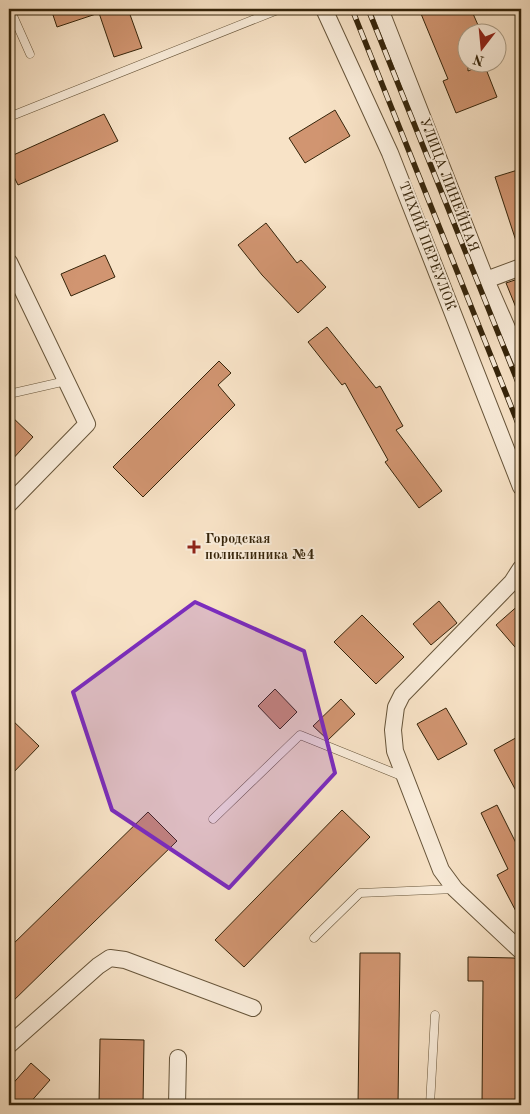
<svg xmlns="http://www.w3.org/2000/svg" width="530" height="1114" font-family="'Old Standard TT',serif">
	<rect width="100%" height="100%" fill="#f8e3c7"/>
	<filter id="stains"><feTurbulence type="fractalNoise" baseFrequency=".004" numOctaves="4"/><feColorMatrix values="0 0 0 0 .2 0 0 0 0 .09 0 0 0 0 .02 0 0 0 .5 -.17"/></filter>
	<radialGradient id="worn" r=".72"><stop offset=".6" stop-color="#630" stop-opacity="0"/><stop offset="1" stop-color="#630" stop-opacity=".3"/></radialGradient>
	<g fill="#d19571" stroke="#35240a">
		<path d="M51 9H128L142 48 114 57 99 13 57 27Z"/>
		<path d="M419 9H471L481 32H468V71L484 64 497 97 456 113 443 81 448 79Z"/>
		<path d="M335 110 350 136 305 163 289 138Z"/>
		<path d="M104 114 118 141 18 185 9 167V157Z"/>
		<path d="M521 169V246L518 247 495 177Z"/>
		<path d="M266 223 297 263 301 260 326 287 298 313 262 275 238 245Z"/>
		<path d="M105 255 115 277 71 296 61 274Z"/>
		<path d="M521 278V320L506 283Z"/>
		<path d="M327 327 376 388 380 386 403 426 396 430 442 491 419 508 385 462 388 460 345 383 342 385 308 342Z"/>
		<path d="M219 361 231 373 218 385 235 405 143 497 113 467Z"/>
		<path d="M9 414 33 437 9 463Z"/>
		<path d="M439 601 457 623 431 645 413 624Z"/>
		<path d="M521 603V654L496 625Z"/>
		<path d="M362 615 404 657 376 684 334 642Z"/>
		<path d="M275 689 297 712 280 729 258 706Z"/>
		<path d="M341 699 355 714 328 740 313 726Z"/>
		<path d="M446 708 467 744 438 760 417 724Z"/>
		<path d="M9 717 39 746 9 777Z"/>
		<path d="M521 735V800L494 750Z"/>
		<path d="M497 805 521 853V921L497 875 508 869 481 813Z"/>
		<path d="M342 810 370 837 244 967 215 940Z"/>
		<path d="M148 812 177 841 9 1005V948Z"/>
		<path d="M360 953H400L398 1105H358Z"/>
		<path d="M468 957 514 958 521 961V1105H482L483 981H468Z"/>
		<path d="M100 1039 144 1040 143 1105H99Z"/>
		<path d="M31 1063 50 1080 28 1105H9V1088Z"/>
	</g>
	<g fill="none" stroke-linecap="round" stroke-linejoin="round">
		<defs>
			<g id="lane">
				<path d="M10 9 30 54"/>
				<path d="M9 117 280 9"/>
				<path d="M9 394 66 381"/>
				<path d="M213 819 300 735 404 777"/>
				<path d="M314 938 360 893 455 889"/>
				<path d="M430 1105 435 1015"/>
			</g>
			<g id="street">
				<path d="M324 9 390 153 521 487"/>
				<path d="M380 9 486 280 521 360"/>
				<path d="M9 262 87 424 9 504"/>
				<path d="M486 280 521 267"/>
				<path d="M521 568 512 582 402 695 396 707 393 730 395 751 441 870 455 889 521 951"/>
				<path d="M9 1045 98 966 110 958 125 960 253 1008"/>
				<path d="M177 1105 178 1058"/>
			</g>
		</defs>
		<use href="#lane" stroke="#665439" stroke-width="9"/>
		<use href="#street" stroke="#665439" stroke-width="18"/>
		<use href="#lane" stroke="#faeddb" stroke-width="8"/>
		<use href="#street" stroke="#faeddb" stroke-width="16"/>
		<defs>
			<g id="rail">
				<path d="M352 9 521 431"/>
				<path d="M368 9 521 390"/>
			</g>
		</defs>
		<use href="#rail" stroke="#35240a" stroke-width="5.5"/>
		<use href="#rail" stroke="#faeddb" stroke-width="4" stroke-dasharray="11" stroke-linecap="butt"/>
	</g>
	<path fill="#7b2cbf" fill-opacity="0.2" stroke="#7b2cbf" stroke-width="4" stroke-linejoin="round" d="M195 602 304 651 335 773 229 888 112 810 73 692Z"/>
	<path fill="#8f2418" stroke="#faeddb" stroke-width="2" d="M191.5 539.5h5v5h5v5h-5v5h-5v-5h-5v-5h5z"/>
	<g text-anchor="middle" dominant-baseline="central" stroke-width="4" stroke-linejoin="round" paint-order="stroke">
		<g font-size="14" fill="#35240a" stroke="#faeddb">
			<text transform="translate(449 185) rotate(69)">УЛИЦА ЛИНЕЙНАЯ</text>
			<text transform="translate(427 246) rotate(69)">ТИХИЙ ПЕРЕУЛОК</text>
		</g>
		<g font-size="14" font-weight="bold" fill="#35240a" stroke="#faeddb" text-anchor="start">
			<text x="205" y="539">Городская<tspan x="205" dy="16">поликлиника №4</tspan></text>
		</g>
	</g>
	<rect width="530" height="1114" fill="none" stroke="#f8e3c7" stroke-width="30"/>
	<rect x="10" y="10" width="510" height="1094" fill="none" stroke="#35240a" stroke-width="2.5"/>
	<rect x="15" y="15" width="500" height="1084" fill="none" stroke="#35240a"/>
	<g transform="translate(482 48) rotate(196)"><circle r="24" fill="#faeddb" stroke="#ab9d87"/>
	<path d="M0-4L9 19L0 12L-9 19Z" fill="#8f2418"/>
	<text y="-8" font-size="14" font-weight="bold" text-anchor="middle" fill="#35240a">N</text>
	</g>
	<rect width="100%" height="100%" filter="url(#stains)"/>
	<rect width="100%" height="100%" fill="url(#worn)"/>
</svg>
